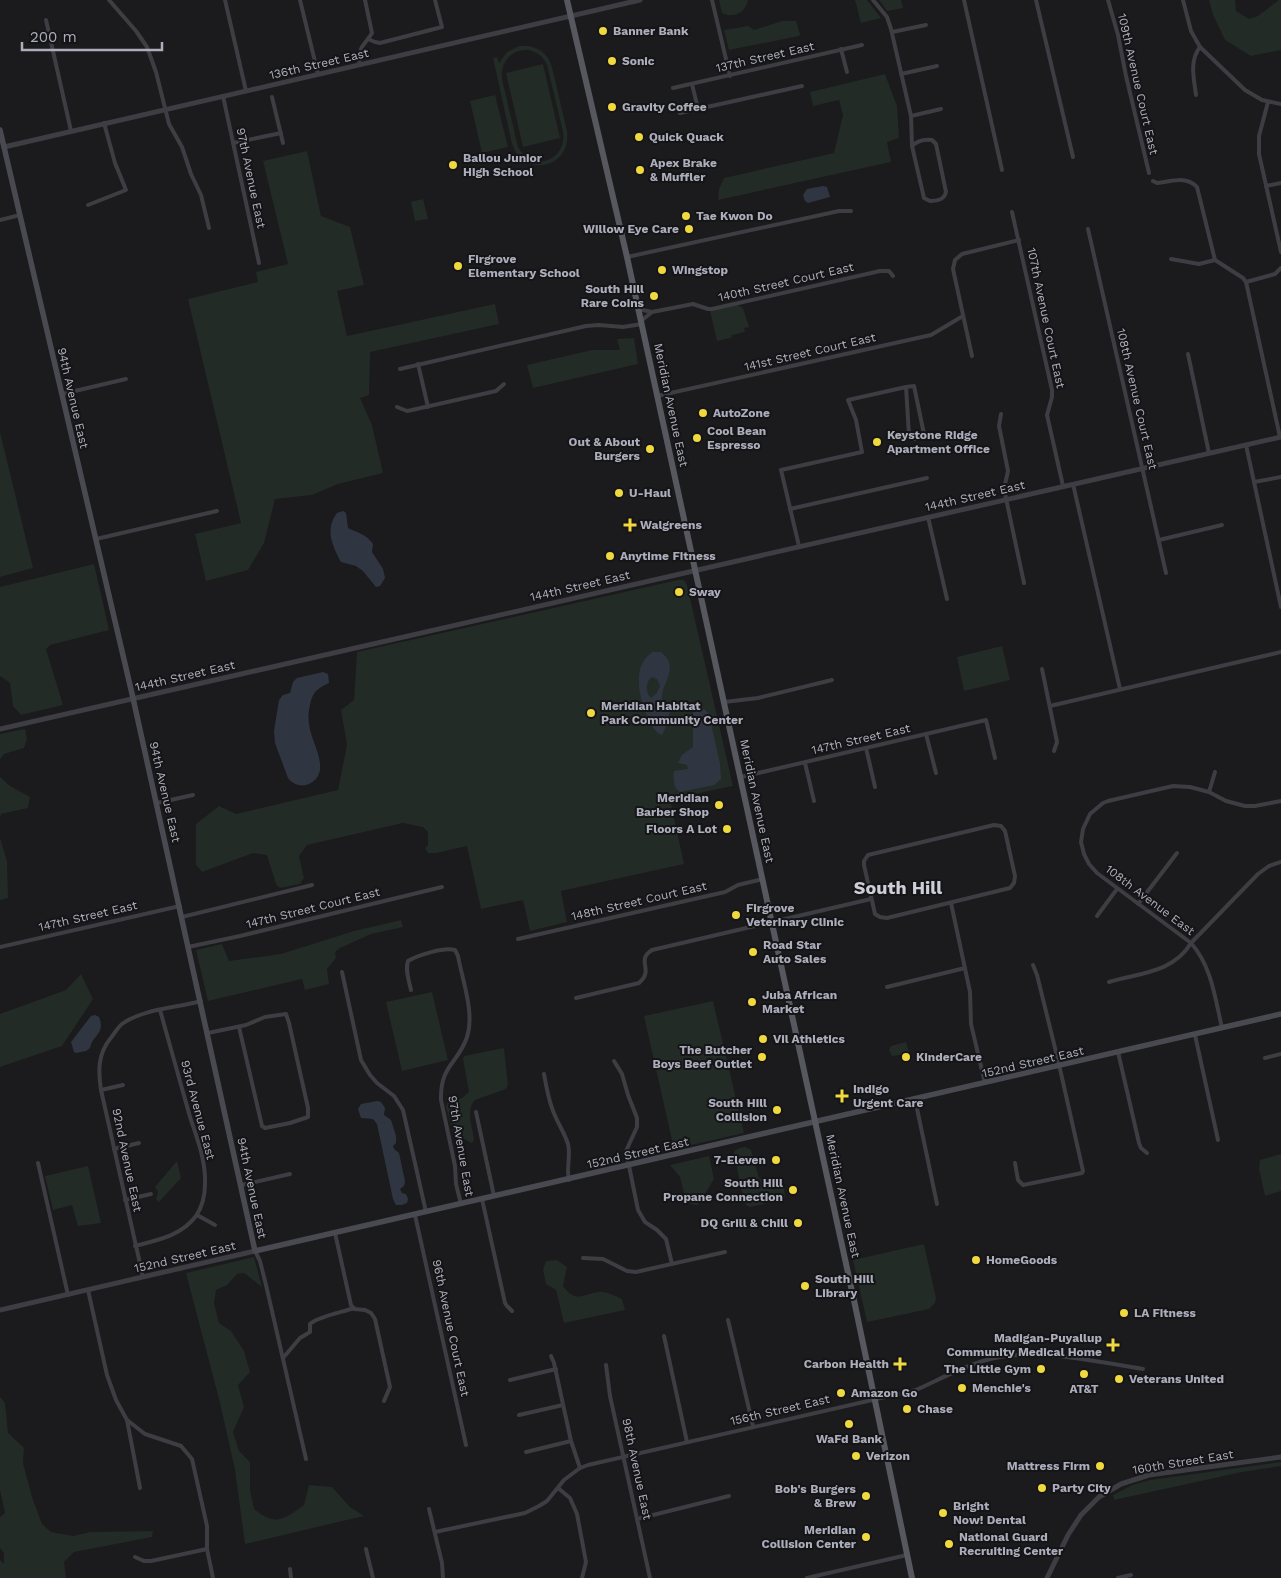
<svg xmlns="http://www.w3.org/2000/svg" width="1281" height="1578" font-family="'Work Sans',sans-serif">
	<rect width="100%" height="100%" fill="#1b1a1c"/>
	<g fill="#222b25" fill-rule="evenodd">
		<path d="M719 0H748C746 13 733 19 722 13Z"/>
		<path d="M855 0H867L881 18 861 23Z"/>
		<path d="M879 0H901L903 8 887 11Z"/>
		<path d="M1209 0H1235L1236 11 1249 19 1258 16 1279 0H1281V50L1251 56 1225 40 1213 15Z"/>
		<path d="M782 21H796L800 34 799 36 729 50 724 30 748 26 754 30Z"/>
		<path d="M519 46C535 44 548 52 552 67L567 131C572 168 524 179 512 144L493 58 497 57 499 63 507 52ZM527 50C537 52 543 56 547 65L563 132C567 161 532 173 518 147L502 79C500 62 511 50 527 50Z"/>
		<path d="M543 64 560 138 523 147 506 73Z"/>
		<path d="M885 74 897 106 899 138 887 142 891 162 718 200 719 189 724 178 834 153 843 115 839 100 813 106 810 92Z"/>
		<path d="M495 95 508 147 482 153 470 101Z"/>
		<path d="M307 151 321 216 350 227 364 285 337 291 347 336 495 304 499 324 370 352 369 395 360 398 372 425 383 473 338 484 312 495 275 499 264 543 248 570 206 581 195 534 241 523 188 299 258 282 256 272 288 264 263 161Z"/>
		<path d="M423 199 428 219 415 221 411 202Z"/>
		<path d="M738 305 743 308 749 327 744 328 745 332 732 335 731 338 717 341 710 311Z"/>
		<path d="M634 338 638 364 533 388 527 365 592 350H620L617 339Z"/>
		<path d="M0 432 33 568 0 577Z"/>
		<path d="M94 564 109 630 50 645 46 649 63 705 21 715 13 706 10 683 0 676V587Z"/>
		<path d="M678 580H684L687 585 733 786 670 799 684 864 561 891 567 922 530 931 523 900 481 909 467 846 436 853H428L425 848 428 845V832L423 827 403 823 307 845 299 856 304 878 300 884 280 888 276 884 267 855 253 853 202 872 196 865V824L219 806 236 814 338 790 347 745 341 710 354 700 357 652Z"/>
		<path d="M1002 646 1010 680 964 691 957 657Z"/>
		<path d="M25 729 27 739 24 748 4 754 0 759V734Z"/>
		<path d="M0 777 10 786 30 797 28 808 1 814 0 819Z"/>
		<path d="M0 838 7 861 8 898 0 900Z"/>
		<path d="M401 920 403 927 371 934 340 948 335 952 336 958 327 969 329 984 305 990 302 979 208 1001 196 950 222 944 229 961 281 954 354 931Z"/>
		<path d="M81 974 93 999 62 1046 0 1067V1014L66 990Z"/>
		<path d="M432 992 448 1060 402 1071 386 1002Z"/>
		<path d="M713 1001 744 1133 674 1149 644 1016Z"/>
		<path d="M906 1042 909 1052 907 1054 892 1056 889 1050 891 1046Z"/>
		<path d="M504 1048 508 1085 506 1089 475 1100C466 1109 472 1126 474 1138L473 1142 471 1143 454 1133 446 1107 447 1103 462 1098 469 1092 463 1059 464 1056Z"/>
		<path d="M745 1147 751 1150 759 1178C767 1183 777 1182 784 1188L785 1197 783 1200 749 1207 744 1203 734 1153C736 1148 740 1148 745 1147Z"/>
		<path d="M1281 1154V1191L1265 1196 1259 1169 1260 1160Z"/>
		<path d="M709 1156 714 1179 698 1205 690 1204 685 1197 680 1177 670 1165Z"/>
		<path d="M177 1161 181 1178 159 1202 156 1199 158 1192 155 1187Z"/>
		<path d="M88 1166 101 1223 78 1226 72 1205 53 1210 45 1176Z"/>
		<path d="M924 1244 936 1298 935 1303 929 1309 867 1322 853 1260Z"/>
		<path d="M254 1257 262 1287 244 1273 237 1274 227 1285 216 1290 214 1303 219 1323 231 1331 244 1351 250 1372 238 1385 244 1407 233 1432 239 1451 250 1462V1490L254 1509C276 1527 284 1519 304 1505L309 1485 332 1487 350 1507 364 1516 245 1544 235 1470 220 1403 186 1273Z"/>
		<path d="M557 1260 567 1267 563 1286C577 1304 581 1294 599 1292 605 1291 615 1296 622 1299L625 1310 564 1323 556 1290 546 1284 543 1270 546 1261Z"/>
		<path d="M0 1397 5 1403 8 1433 24 1448 23 1463 32 1497 42 1524 51 1532 73 1536 90 1532 153 1531 152 1537 74 1552 64 1562 66 1578H0V1560L4 1564V1553L0 1548V1517L5 1513 0 1490Z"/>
		<path d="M1281 1462V1466L1242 1472 1114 1500 1113 1495 1132 1485 1150 1480Z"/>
	</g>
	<g fill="#303641" fill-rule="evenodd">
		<path d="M823 186 827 187 830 197 808 203 805 201 803 195 807 189Z"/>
		<path d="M343 511 346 513 348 528C358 533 366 534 373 544L372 552 383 569 385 578 380 586 376 587 363 571 356 566 341 562C332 545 325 529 337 513Z"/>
		<path d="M653 652H661C682 669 659 684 662 702 664 704 667 705 669 707 672 711 665 731 662 735 654 732 651 724 648 717 639 699 631 664 653 652ZM652 677 657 679 660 686 657 693 651 698C645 692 645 682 652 677Z"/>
		<path d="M323 672 328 674 329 683C317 689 313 691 310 705 303 732 322 749 320 770 317 786 298 791 288 778L275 743 274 731 279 700 283 695 290 693 293 682 297 678Z"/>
		<path d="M704 709 709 714 720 764 721 779 714 785 680 792C673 788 673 778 674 771L688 769 687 765 678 763 682 755 693 747V714L694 711Z"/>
		<path d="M95 1015 99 1017C106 1034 92 1035 90 1048L86 1051 76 1053 74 1052 71 1042 91 1016Z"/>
		<path d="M377 1101 381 1102 385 1108 384 1115 391 1120 396 1136V1143L393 1146 394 1149 399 1153 405 1181 404 1186 400 1189 402 1193 406 1194 408 1199 407 1203 402 1205H396L393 1199 377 1124 373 1119 361 1118 358 1109 361 1104Z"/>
	</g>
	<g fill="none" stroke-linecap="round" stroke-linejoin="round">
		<g stroke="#3d3d43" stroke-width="4">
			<path d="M109 0 136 31 147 47 156 72 169 124 182 147 191 174 201 195 209 228"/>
			<path d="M225 0 246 91"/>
			<path d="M300 0 318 74"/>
			<path d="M712 0 730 76"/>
			<path d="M873 0 887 17 891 29 911 116 912 146 924 198 930 201C937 201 944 200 946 192L936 144 932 140C924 139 917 141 912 146"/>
			<path d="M964 0 1002 170"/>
			<path d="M1036 0 1073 157"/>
			<path d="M1108 0 1118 35 1126 76 1149 173"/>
			<path d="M1183 0 1191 31 1200 47 1245 90 1262 100 1281 104"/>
			<path d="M46 20 71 131"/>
			<path d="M892 32 926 25"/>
			<path d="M368 39 375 42 380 43 442 27 435 0"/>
			<path d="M841 49 847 72"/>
			<path d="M359 65C360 43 362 49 372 33L365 0"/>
			<path d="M901 74 937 66"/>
			<path d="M692 84 698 109"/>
			<path d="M673 88 862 45"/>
			<path d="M1196 95C1194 79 1189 61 1200 47"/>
			<path d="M223 96 259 263"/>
			<path d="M272 97 283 143"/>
			<path d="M1268 102 1259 136V154L1281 252"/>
			<path d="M680 113 802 86"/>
			<path d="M911 116 941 109"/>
			<path d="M233 143 281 133"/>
			<path d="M1153 181 1157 183C1171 182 1186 175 1197 187L1215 260"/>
			<path d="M1266 186 1281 183"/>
			<path d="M88 205 126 190 115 163 104 123"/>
			<path d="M1012 212 1052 390V397L1047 415 1063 486"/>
			<path d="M0 220 20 215"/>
			<path d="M1088 229 1166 573"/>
			<path d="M627 257 839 211H851"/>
			<path d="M1171 259 1199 264 1215 260 1243 278 1246 282 1275 274 1281 268"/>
			<path d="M1246 282 1280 437"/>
			<path d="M638 309 652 312 693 304 708 309H712L880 271H889L893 276"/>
			<path d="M641 321 652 312"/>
			<path d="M1188 354 1209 453"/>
			<path d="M972 356 953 269 955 260 962 254 1019 240"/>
			<path d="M418 364 428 407"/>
			<path d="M400 369 586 326 599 325 623 327 642 324"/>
			<path d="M62 394 126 379"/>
			<path d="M657 396 931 335 963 316"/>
			<path d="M397 407 407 411 412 410 496 391 504 384"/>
			<path d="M1001 414 999 426 1008 471 1004 489 1024 583"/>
			<path d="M1246 445 1281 607"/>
			<path d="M1254 482 1281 477"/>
			<path d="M1073 484 1120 689"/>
			<path d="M790 509 927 478"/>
			<path d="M928 517 947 599"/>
			<path d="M96 539 217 511"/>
			<path d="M1159 540 1222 525"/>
			<path d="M799 546 781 470 862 452 856 420 848 400 906 387 914 386 924 434 922 437 915 439 909 435 906 387"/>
			<path d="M1042 669 1057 742 1054 751"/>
			<path d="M724 702 758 698 832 680"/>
			<path d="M1050 706 1281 652"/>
			<path d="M926 734 936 773"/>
			<path d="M866 748 875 787"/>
			<path d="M805 763 814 801"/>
			<path d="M741 777 986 720 995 758"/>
			<path d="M1209 792 1215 772"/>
			<path d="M157 803 193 795"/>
			<path d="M994 825 1001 826 1005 831 1015 876 1014 883 1010 888 887 918 880 917 875 914 864 865V861L868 855Z"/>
			<path d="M951 903 970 992 971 1024 985 1083"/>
			<path d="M1138 904 1177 853"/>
			<path d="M1097 916 1117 889"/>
			<path d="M182 917 312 885"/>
			<path d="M518 939 725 892 738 885 763 879"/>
			<path d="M0 947 180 906"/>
			<path d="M188 947 240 936 442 887"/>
			<path d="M342 972 361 1060 370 1075 377 1083 394 1096 403 1110 426 1212"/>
			<path d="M1109 982C1139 973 1173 973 1191 943L1258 874 1269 866 1281 862"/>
			<path d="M887 987 965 968"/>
			<path d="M411 990C409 981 405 970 408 961 418 955 444 947 455 950L458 956C462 979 475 1013 467 1037 458 1064 440 1065 441 1100L455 1166 456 1184 461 1204"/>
			<path d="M576 998 639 983C655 969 635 961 652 950L871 899"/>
			<path d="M1222 1028C1215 998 1212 967 1191 943L1097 873 1089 864 1084 854 1081 842 1083 829 1090 814 1103 803 1108 801 1173 786 1190 787 1209 792 1226 801 1245 806H1255L1281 801"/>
			<path d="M208 1033 246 1025 265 1017 286 1014 289 1023 308 1108V1117L290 1123 265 1128 262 1126 239 1027"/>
			<path d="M1195 1035 1218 1140"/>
			<path d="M1118 1052 1139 1143 1141 1148 1147 1153"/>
			<path d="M1265 1058 1281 1054"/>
			<path d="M614 1061 622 1074 628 1095 637 1118V1127L626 1151 638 1210 645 1222 657 1230 666 1239 672 1264"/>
			<path d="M544 1074C546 1085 548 1097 552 1108 556 1121 564 1131 568 1144 571 1156 566 1168 569 1180"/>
			<path d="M101 1090 123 1085"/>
			<path d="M915 1099 937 1204"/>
			<path d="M476 1112 494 1196"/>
			<path d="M114 1149 139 1143"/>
			<path d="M38 1163 68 1295"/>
			<path d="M1015 1163 1018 1180 1023 1185 1082 1173 1083 1171 1058 1060 1037 975 1033 965"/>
			<path d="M242 1185 290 1174"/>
			<path d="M482 1199 505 1303 507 1306 512 1311"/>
			<path d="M125 1200 151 1194"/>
			<path d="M197 1215 215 1225"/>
			<path d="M415 1215 466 1445"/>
			<path d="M335 1233 351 1305 354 1309 365 1310 371 1313 375 1319 390 1387 384 1401"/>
			<path d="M135 1246C158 1240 181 1236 196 1216 202 1207 205 1195 205 1184 206 1161 197 1138 190 1117 180 1081 170 1046 160 1010"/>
			<path d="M255 1251 260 1261 266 1285 306 1459"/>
			<path d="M583 1258 603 1259 627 1271 636 1272 725 1252"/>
			<path d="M143 1277 101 1090C98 1071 98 1054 110 1039 114 1034 118 1027 122 1024 142 1009 177 1008 201 1001"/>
			<path d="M88 1290 107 1375 116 1400 127 1420 140 1488"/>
			<path d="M728 1320 753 1426"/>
			<path d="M664 1336 687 1442"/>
			<path d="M551 1356 554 1363 571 1441 580 1468"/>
			<path d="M283 1358 300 1338 310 1332V1324C317 1317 343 1312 354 1308"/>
			<path d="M606 1365 610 1396 650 1578"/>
			<path d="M510 1380 556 1369"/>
			<path d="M519 1415 563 1405"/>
			<path d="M127 1420 145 1434 181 1446 192 1459 207 1526V1549L213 1578"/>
			<path d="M526 1452 571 1441"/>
			<path d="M558 1488 570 1498 577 1514 586 1562 582 1578"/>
			<path d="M429 1509 442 1563 443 1578"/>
			<path d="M637 1519 729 1496"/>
			<path d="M435 1532 525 1513 539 1506 547 1501 564 1480 580 1468 588 1465 916 1390C938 1380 960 1368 983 1361 1035 1346 1091 1361 1143 1369"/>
			<path d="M366 1549 373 1578"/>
			<path d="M135 1557 144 1561H151L207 1549"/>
			<path d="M290 1569 291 1578"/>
			<path d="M807 1578 907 1555"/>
			<path d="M1118 1578 1131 1575"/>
		</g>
		<g stroke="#3d3d43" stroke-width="5">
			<path d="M4 147 640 0"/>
			<path d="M0 729 1281 437"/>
			<path d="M0 1310 255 1251"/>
			<path d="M1047 1578 1068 1535 1081 1515 1099 1497 1121 1484 1149 1475 1281 1457"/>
		</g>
		<path stroke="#494951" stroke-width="5.5" d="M0 130 133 698 255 1251 1281 1014"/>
		<path stroke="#575760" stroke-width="6" d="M567 0 627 257 855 1305 912 1578"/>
	</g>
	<g fill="#f0d83f" stroke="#151517" stroke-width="2">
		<circle cx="603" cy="31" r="5"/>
		<circle cx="612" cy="61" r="5"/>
		<circle cx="612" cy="107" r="5"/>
		<circle cx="639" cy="137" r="5"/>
		<circle cx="453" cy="165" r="5"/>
		<circle cx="640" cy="170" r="5"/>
		<circle cx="686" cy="216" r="5"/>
		<circle cx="689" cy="229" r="5"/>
		<circle cx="458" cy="266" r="5"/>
		<circle cx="662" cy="270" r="5"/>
		<circle cx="654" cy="296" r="5"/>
		<circle cx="703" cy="413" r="5"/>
		<circle cx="697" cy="438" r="5"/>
		<circle cx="877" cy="442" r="5"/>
		<circle cx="650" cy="449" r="5"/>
		<circle cx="619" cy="493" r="5"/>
		<path d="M627.5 517.5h5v5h5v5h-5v5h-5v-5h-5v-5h5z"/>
		<circle cx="610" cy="556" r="5"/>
		<circle cx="679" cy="592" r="5"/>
		<circle cx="591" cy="713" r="5"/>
		<circle cx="719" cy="805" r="5"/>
		<circle cx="727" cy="829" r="5"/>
		<circle cx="736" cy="915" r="5"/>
		<circle cx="753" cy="952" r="5"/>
		<circle cx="752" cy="1002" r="5"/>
		<circle cx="763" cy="1039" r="5"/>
		<circle cx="762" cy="1057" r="5"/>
		<circle cx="906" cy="1057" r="5"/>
		<path d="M839.5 1088.5h5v5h5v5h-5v5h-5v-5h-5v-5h5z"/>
		<circle cx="777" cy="1110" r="5"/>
		<circle cx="776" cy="1160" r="5"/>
		<circle cx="793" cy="1190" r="5"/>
		<circle cx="798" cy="1223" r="5"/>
		<circle cx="976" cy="1260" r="5"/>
		<circle cx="805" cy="1286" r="5"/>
		<circle cx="1124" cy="1313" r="5"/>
		<path d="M1110.5 1337.5h5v5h5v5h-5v5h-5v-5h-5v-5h5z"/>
		<path d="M897.5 1356.5h5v5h5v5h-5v5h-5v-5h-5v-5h5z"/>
		<circle cx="1041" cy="1369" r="5"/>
		<circle cx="1084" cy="1374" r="5"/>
		<circle cx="1119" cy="1379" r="5"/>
		<circle cx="962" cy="1388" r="5"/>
		<circle cx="841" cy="1393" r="5"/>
		<circle cx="907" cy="1409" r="5"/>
		<circle cx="849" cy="1424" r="5"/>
		<circle cx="856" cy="1456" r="5"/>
		<circle cx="1100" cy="1466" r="5"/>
		<circle cx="1042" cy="1488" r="5"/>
		<circle cx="866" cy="1496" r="5"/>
		<circle cx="943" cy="1513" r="5"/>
		<circle cx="866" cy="1537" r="5"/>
		<circle cx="949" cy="1544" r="5"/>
	</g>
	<g text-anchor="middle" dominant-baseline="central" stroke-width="4" stroke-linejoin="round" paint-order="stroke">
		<g font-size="12" font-weight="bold" fill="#adaebc" stroke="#151517" text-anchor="start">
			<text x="613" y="31">Banner Bank</text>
			<text x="622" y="61">Sonic</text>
			<text x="622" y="107">Gravity Coffee</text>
			<text x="649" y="137">Quick Quack</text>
			<text x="463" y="158">Ballou Junior<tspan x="463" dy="14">High School</tspan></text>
			<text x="650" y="163">Apex Brake<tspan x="650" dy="14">&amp; Muffler</tspan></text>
			<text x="696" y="216">Tae Kwon Do</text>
			<text x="679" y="229" text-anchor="end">Willow Eye Care</text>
			<text x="468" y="259">Firgrove<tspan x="468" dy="14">Elementary School</tspan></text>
			<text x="672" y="270">Wingstop</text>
			<text x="644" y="289" text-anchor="end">South Hill<tspan x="644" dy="14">Rare Coins</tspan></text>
			<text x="713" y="413">AutoZone</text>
			<text x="707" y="431">Cool Bean<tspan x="707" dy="14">Espresso</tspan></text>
			<text x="887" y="435">Keystone Ridge<tspan x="887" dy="14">Apartment Office</tspan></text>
			<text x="640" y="442" text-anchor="end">Out &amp; About<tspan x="640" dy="14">Burgers</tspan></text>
			<text x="629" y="493">U-Haul</text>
			<text x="640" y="525">Walgreens</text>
			<text x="620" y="556">Anytime Fitness</text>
			<text x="689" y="592">Sway</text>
			<text x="601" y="706">Meridian Habitat<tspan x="601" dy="14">Park Community Center</tspan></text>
			<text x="709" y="798" text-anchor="end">Meridian<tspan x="709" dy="14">Barber Shop</tspan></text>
			<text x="717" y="829" text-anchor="end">Floors A Lot</text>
			<text x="746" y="908">Firgrove<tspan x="746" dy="14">Veterinary Clinic</tspan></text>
			<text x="763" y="945">Road Star<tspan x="763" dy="14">Auto Sales</tspan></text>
			<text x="762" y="995">Juba African<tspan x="762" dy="14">Market</tspan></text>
			<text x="773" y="1039">Vil Athletics</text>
			<text x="752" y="1050" text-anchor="end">The Butcher<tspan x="752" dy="14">Boys Beef Outlet</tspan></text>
			<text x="916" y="1057">KinderCare</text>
			<text x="853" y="1089">Indigo<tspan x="853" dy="14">Urgent Care</tspan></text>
			<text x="767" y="1103" text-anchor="end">South Hill<tspan x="767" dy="14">Collision</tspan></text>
			<text x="766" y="1160" text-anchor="end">7-Eleven</text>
			<text x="783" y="1183" text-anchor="end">South Hill<tspan x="783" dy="14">Propane Connection</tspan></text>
			<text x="788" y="1223" text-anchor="end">DQ Grill &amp; Chill</text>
			<text x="986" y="1260">HomeGoods</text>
			<text x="815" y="1279">South Hill<tspan x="815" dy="14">Library</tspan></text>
			<text x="1134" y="1313">LA Fitness</text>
			<text x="1102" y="1338" text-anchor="end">Madigan-Puyallup<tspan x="1102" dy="14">Community Medical Home</tspan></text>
			<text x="889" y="1364" text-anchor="end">Carbon Health</text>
			<text x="1031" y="1369" text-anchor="end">The Little Gym</text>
			<text x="1129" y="1379">Veterans United</text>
			<text x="972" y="1388">Menchie's</text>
			<text x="1084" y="1389" text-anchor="middle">AT&amp;T</text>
			<text x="851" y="1393">Amazon Go</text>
			<text x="917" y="1409">Chase</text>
			<text x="849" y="1439" text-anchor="middle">WaFd Bank</text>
			<text x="866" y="1456">Verizon</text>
			<text x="1090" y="1466" text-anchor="end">Mattress Firm</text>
			<text x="1052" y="1488">Party City</text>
			<text x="856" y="1489" text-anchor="end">Bob's Burgers<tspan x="856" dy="14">&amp; Brew</tspan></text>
			<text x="953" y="1506">Bright<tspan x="953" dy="14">Now! Dental</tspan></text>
			<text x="856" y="1530" text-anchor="end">Meridian<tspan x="856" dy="14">Collision Center</tspan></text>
			<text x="959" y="1537">National Guard<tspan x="959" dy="14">Recruiting Center</tspan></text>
		</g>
		<g font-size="12" fill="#adaebc" stroke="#151517">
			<text transform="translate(765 57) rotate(-13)">137th Street East</text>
			<text transform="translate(319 64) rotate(-13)">136th Street East</text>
			<text transform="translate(1138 84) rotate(77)">109th Avenue Court East</text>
			<text transform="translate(251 178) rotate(78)">97th Avenue East</text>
			<text transform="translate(786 282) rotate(-13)">140th Street Court East</text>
			<text transform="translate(1046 318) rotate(78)">107th Avenue Court East</text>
			<text transform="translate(810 352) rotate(-13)">141st Street Court East</text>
			<text transform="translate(73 398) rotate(77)">94th Avenue East</text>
			<text transform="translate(1137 399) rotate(77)">108th Avenue Court East</text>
			<text transform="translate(671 405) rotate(78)">Meridian Avenue East</text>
			<text transform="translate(975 496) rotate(-13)">144th Street East</text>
			<text transform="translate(580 586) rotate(-13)">144th Street East</text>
			<text transform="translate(185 676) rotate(-13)">144th Street East</text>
			<text transform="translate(861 739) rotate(-13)">147th Street East</text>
			<text transform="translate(165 792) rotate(77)">94th Avenue East</text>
			<text transform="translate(757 801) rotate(78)">Meridian Avenue East</text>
			<text transform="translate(1150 900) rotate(37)">108th Avenue East</text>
			<text transform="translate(639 901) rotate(-13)">148th Street Court East</text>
			<text transform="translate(313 908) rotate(-14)">147th Street Court East</text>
			<text transform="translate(88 916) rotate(-13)">147th Street East</text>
			<text transform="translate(1033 1062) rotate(-13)">152nd Street East</text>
			<text transform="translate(198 1110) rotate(75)">93rd Avenue East</text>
			<text transform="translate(461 1146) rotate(80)">97th Avenue East</text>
			<text transform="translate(638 1153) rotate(-13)">152nd Street East</text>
			<text transform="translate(127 1160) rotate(78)">92nd Avenue East</text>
			<text transform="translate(252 1188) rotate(78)">94th Avenue East</text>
			<text transform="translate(843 1196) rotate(78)">Meridian Avenue East</text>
			<text transform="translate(185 1257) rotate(-13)">152nd Street East</text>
			<text transform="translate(451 1328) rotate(78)">96th Avenue Court East</text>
			<text transform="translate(780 1410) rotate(-13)">156th Street East</text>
			<text transform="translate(1183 1462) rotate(-9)">160th Street East</text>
			<text transform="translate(637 1469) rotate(78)">98th Avenue East</text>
		</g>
		<g font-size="18" font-weight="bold" fill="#ceced8" stroke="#151517">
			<text x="898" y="887">South Hill</text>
		</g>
	</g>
	<path d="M22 42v8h140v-8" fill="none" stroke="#adaebc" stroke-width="2.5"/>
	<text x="30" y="42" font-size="15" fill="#adaebc" stroke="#151517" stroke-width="4" paint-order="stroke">200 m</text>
</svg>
